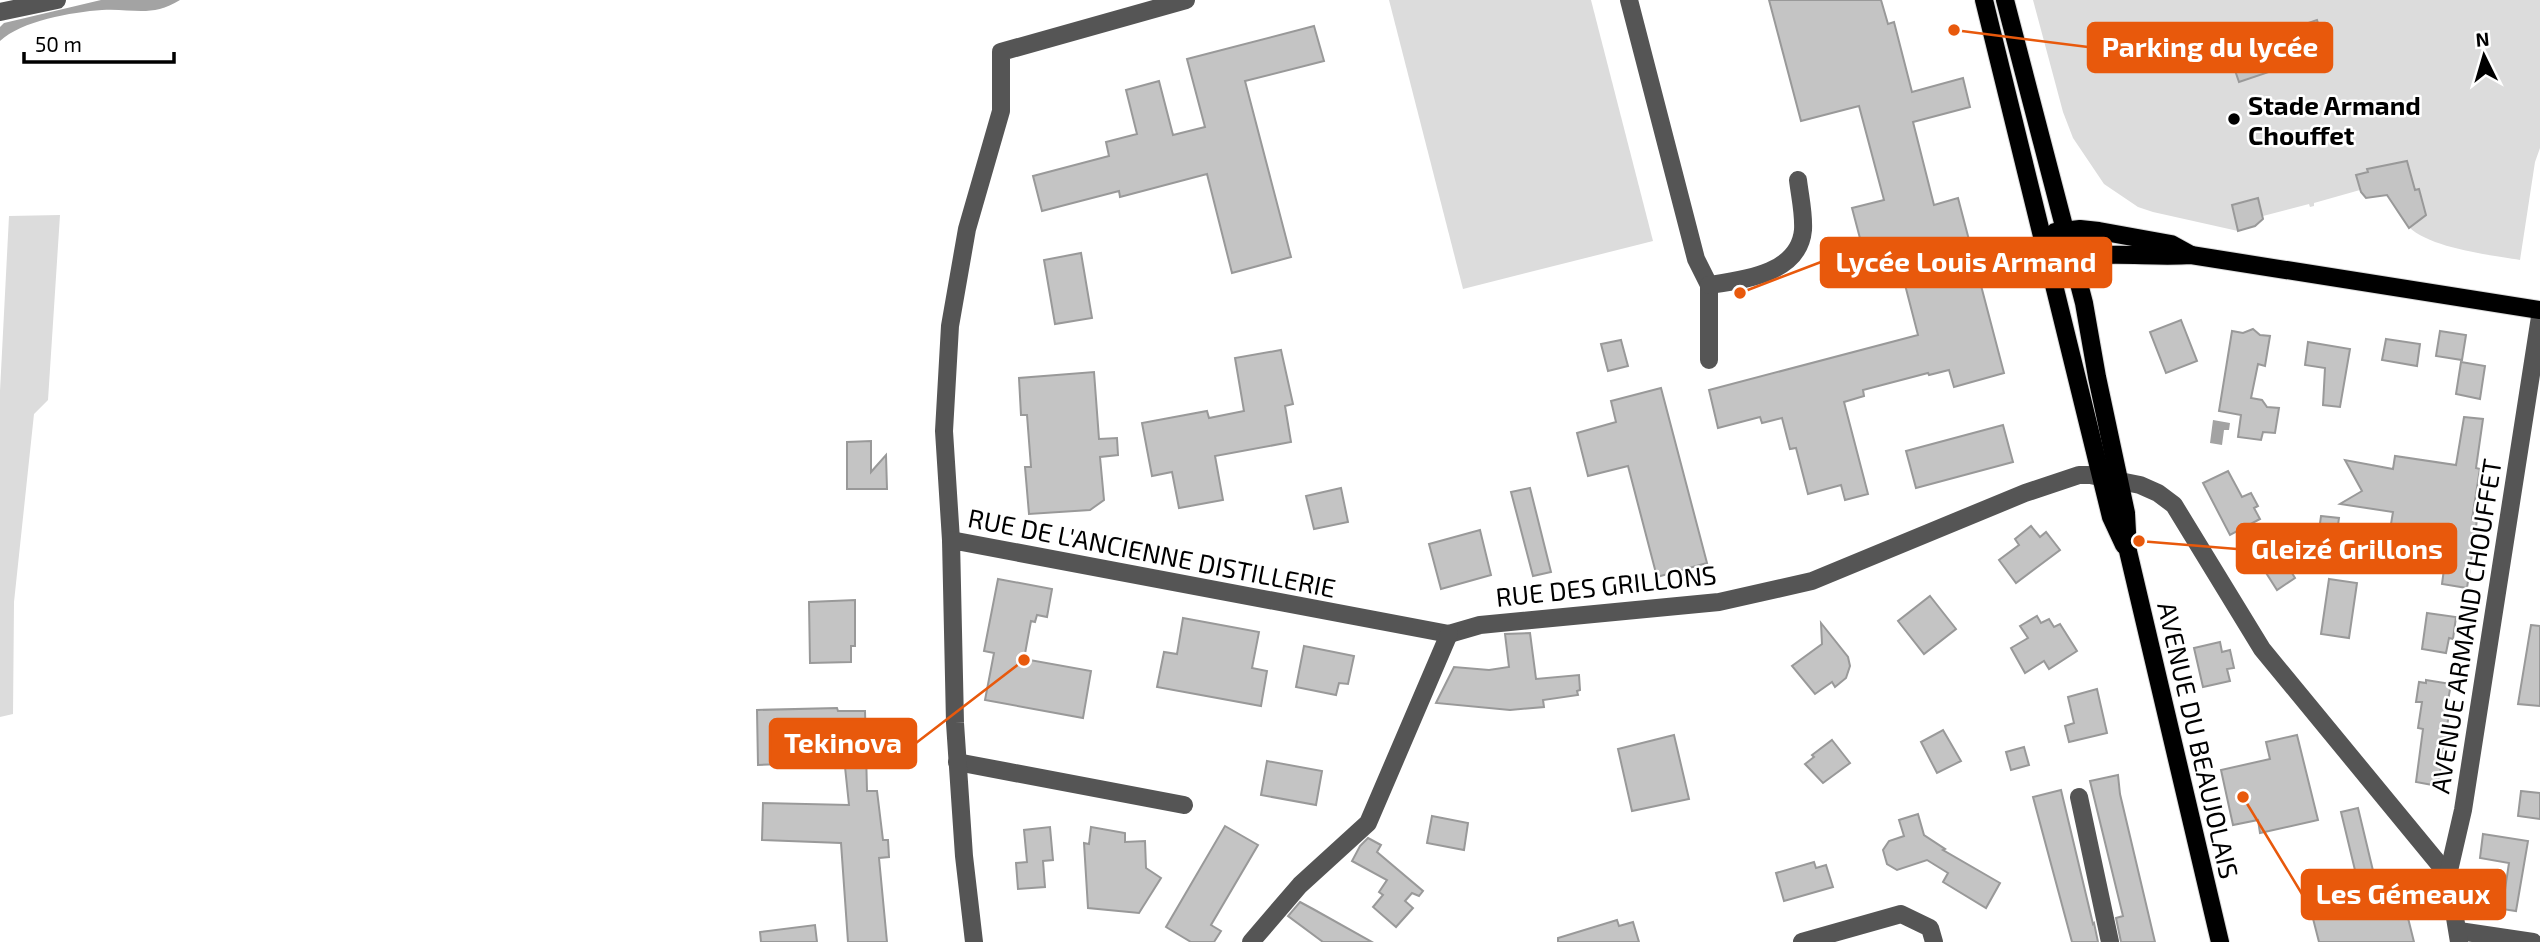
<svg xmlns="http://www.w3.org/2000/svg" width="2540" height="942" font-family="'Exo 2',sans-serif">
	<rect width="100%" height="100%" fill="#fff"/>
	<g fill="#dcdcdc">
		<path d="M1389 0H1591L1653 241 1463 289Z"/>
		<path d="M2033 0H2540V148L2535 162 2520 260C2490 255 2430 248 2409 227 2400 218 2393 206 2388 194L2368 198 2360 190 2314 203V206L2310 207 2309 204 2263 216 2255 226 2238 231 2153 212 2138 207 2104 184 2073 138 2063 112Z"/>
		<path d="M60 215 48 400 34 414 14 602 13 714 0 717V391L9 216Z"/>
	</g>
	<g fill="#a3a3a3">
		<path d="M101 0H180C151 18 132 8 102 10 72 12 21 21 0 41V27L4 23Z"/>
		<path d="M2213 420 2230 423 2229 430H2224L2222 445 2210 443Z"/>
	</g>
	<g fill="#c4c4c4" stroke="#999" stroke-width="2">
		<path d="M1769 0H1881L1888 24 1894 22 1912 92 1963 78 1970 107 1913 122 1934 205 1958 198 2004 373 1954 387 1949 370 1929 375 1928 373 1863 390 1864 396 1844 402 1868 494 1845 500 1841 485 1808 494 1796 448 1790 449 1782 418 1762 423 1760 417 1718 428 1709 390 1918 335 1903 277 1896 279 1894 274 1871 280 1852 208 1884 200 1859 106 1801 121Z"/>
		<path d="M2317 20 2328 52 2239 82 2228 50Z"/>
		<path d="M1314 26 1324 61 1245 81 1291 257 1232 273 1207 174 1120 197 1119 191 1042 211 1033 176 1109 156 1106 142 1137 134 1126 90 1159 81 1173 135 1205 127 1187 59Z"/>
		<path d="M2407 161 2415 190 2419 189 2426 215 2409 228 2387 195 2366 198 2361 192 2356 175 2368 172 2367 169Z"/>
		<path d="M2258 198 2263 219 2255 226 2238 231 2232 205Z"/>
		<path d="M1081 253 1092 318 1055 324 1044 260Z"/>
		<path d="M2181 320 2197 361 2166 373 2150 332Z"/>
		<path d="M2253 329 2260 335 2270 336 2265 366 2258 364 2251 398 2262 400 2267 407 2279 408 2275 433 2263 432 2261 440 2238 437 2241 415 2219 411 2232 331 2243 333Z"/>
		<path d="M2440 331 2466 335 2462 360 2436 356Z"/>
		<path d="M2386 339 2420 344 2417 366 2382 360Z"/>
		<path d="M1621 340 1628 366 1608 371 1601 344Z"/>
		<path d="M2308 342 2350 349 2340 407 2323 405 2325 368 2305 365Z"/>
		<path d="M1281 350 1293 404 1285 406 1291 442 1215 456 1223 500 1179 508 1172 472 1152 476 1142 423 1207 411 1209 418 1244 411 1235 358Z"/>
		<path d="M2461 362 2485 366 2480 399 2456 394Z"/>
		<path d="M1094 372 1099 439 1117 438 1118 455 1100 457 1104 500 1090 510 1029 514 1025 467H1031L1027 415H1021L1019 378Z"/>
		<path d="M1661 388 1707 563 1657 577 1628 466 1588 476 1577 433 1616 422 1611 401Z"/>
		<path d="M2464 417 2483 419 2476 468 2480 469 2472 519 2477 520 2467 588 2442 584 2449 532 2391 524 2393 512 2340 504 2362 491 2345 460 2393 469 2395 456 2456 465Z"/>
		<path d="M2003 425 2013 462 1916 488 1906 451Z"/>
		<path d="M871 441V472L886 455 887 489H847V442Z"/>
		<path d="M2228 471 2242 497 2251 493 2258 506 2254 508 2260 519 2230 535 2203 483Z"/>
		<path d="M1341 488 1348 522 1314 529 1306 496Z"/>
		<path d="M1530 488 1551 572 1533 576 1511 492Z"/>
		<path d="M2321 516 2339 518 2335 547 2317 545Z"/>
		<path d="M2031 526 2040 537 2046 532 2060 550 2016 583 1999 560 2019 545 2015 539Z"/>
		<path d="M1480 530 1491 575 1441 589 1429 544Z"/>
		<path d="M2275 545 2295 578 2277 590 2256 557Z"/>
		<path d="M998 579 1052 589 1047 617 1037 615 1035 622 1031 621 1024 659 1091 671 1083 718 985 700 994 653 984 651Z"/>
		<path d="M2329 579 2357 583 2349 638 2321 634Z"/>
		<path d="M1930 596 1956 629 1924 654 1898 621Z"/>
		<path d="M855 600V646H851V662L810 663 809 602Z"/>
		<path d="M2427 613 2456 617 2453 639 2449 638 2446 653 2422 649Z"/>
		<path d="M2037 616 2041 623 2049 619 2054 627 2060 624 2077 651 2049 669 2044 661 2025 673 2011 648 2028 638 2020 626Z"/>
		<path d="M1183 618 1259 632 1252 668 1267 671 1261 706 1157 687 1164 652 1177 654Z"/>
		<path d="M1821 623 1848 657 1850 666 1846 678 1835 687 1832 682 1815 694 1792 666 1822 644Z"/>
		<path d="M2531 625 2540 626V706L2518 704Z"/>
		<path d="M1530 633 1536 679 1579 675 1580 690 1577 691 1578 695 1543 700 1544 707 1510 710 1436 703 1454 667 1489 670 1509 667 1505 634Z"/>
		<path d="M2220 642 2222 652 2230 650 2234 668 2227 669 2230 681 2203 687 2194 648Z"/>
		<path d="M1304 646 1354 656 1348 684 1339 683 1336 695 1296 687Z"/>
		<path d="M2426 680 2451 684 2447 706 2450 707 2438 786 2416 782 2423 729 2418 728 2422 702H2416L2419 682 2426 683Z"/>
		<path d="M2097 689 2107 733 2069 742 2065 726 2074 723 2068 697Z"/>
		<path d="M837 708 838 711H865L867 791H877L883 840H888L889 857 879 858 887 942H848L841 843 762 840 763 803 849 805 845 767H809V763L758 765 757 710Z"/>
		<path d="M1943 730 1961 761 1937 773 1921 742Z"/>
		<path d="M1674 735 1689 799 1632 811 1618 749Z"/>
		<path d="M2297 735 2318 820 2260 833 2258 820 2233 825 2221 770 2270 759 2266 742Z"/>
		<path d="M1832 740 1850 763 1823 783 1805 764 1814 757 1812 755Z"/>
		<path d="M2024 747 2029 765 2011 770 2006 752Z"/>
		<path d="M1267 761 1322 771 1316 805 1261 795Z"/>
		<path d="M2118 775 2120 794 2155 942H2121L2116 918 2123 916 2090 781Z"/>
		<path d="M2061 790 2093 924 2094 923 2098 942H2072L2033 797Z"/>
		<path d="M2521 791 2540 793V819L2518 816Z"/>
		<path d="M2358 808 2375 879 2397 874 2414 942H2319L2309 903 2360 891 2341 812Z"/>
		<path d="M1918 814 1924 835 1945 849 1943 850 2000 883 1986 908 1943 882 1948 873 1927 860 1897 870 1887 864 1883 850 1889 841 1904 836 1899 820Z"/>
		<path d="M1432 816 1468 823 1464 850 1427 843Z"/>
		<path d="M1225 826 1258 845 1211 925 1221 931 1214 942H1191L1166 927Z"/>
		<path d="M1050 827 1053 860 1043 861 1045 887 1018 889 1016 863 1027 862 1024 830Z"/>
		<path d="M1091 827 1125 833V842L1145 841 1146 868 1161 878 1139 913 1088 908 1084 843 1089 844Z"/>
		<path d="M2483 834 2528 841 2516 911 2502 909 2509 863 2480 858Z"/>
		<path d="M1368 838 1381 845 1377 852 1423 891 1419 896 1412 893 1405 901 1413 908 1396 927 1373 907 1383 895 1379 892 1387 880 1352 861 1360 846Z"/>
		<path d="M1814 862 1816 868 1826 865 1833 887 1784 901 1776 873Z"/>
		<path d="M1300 902 1313 909 1372 942H1323L1288 916Z"/>
		<path d="M1617 920 1619 926 1633 922 1639 942H1558V938Z"/>
		<path d="M815 925 817 942H761L760 932Z"/>
	</g>
	<g fill="none" stroke-linecap="round" stroke-linejoin="round">
		<defs>
			<g id="major">
				<path d="M1984 0 2111 517 2124 545"/>
				<path d="M2005 0 2084 303 2097 377 2126 513 2128 551 2220 942"/>
				<path d="M2055 232 2080 229 2099 231 2171 244 2191 255"/>
				<path d="M2063 260C2106 250 2148 258 2191 255L2540 310"/>
			</g>
		</defs>
		<use href="#major" stroke="#dbdbdb" stroke-width="20"/>
		<g stroke="#555" stroke-width="18">
			<path d="M1629 0 1696 259 1709 285V360"/>
			<path d="M0 12 57 0"/>
			<path d="M1709 285C1743 280 1799 274 1803 230 1804 213 1800 197 1798 180"/>
			<path d="M951 540 944 431 950 326 967 229 1001 111V52L1186 0"/>
			<path d="M957 762 1184 805"/>
			<path d="M2079 797 2110 942"/>
			<path d="M2459 931 2533 942"/>
			<path d="M974 942 964 856 955 723 951 540 1449 634 1480 625 1719 602 1812 581 2025 493 2079 475H2090L2140 485 2158 493 2174 505 2262 649 2448 875"/>
			<path d="M1251 942 1300 885 1368 823 1449 634"/>
			<path d="M1802 942 1901 914 1930 928 1934 942"/>
			<path d="M2459 942 2448 875 2463 810 2540 317"/>
		</g>
		<use href="#major" stroke="#000" stroke-width="18"/>
	</g>
	<circle fill="#000" stroke="#fff" stroke-width="2.5" cx="2234" cy="119" r="7"/>
	<g text-anchor="middle" dominant-baseline="central" stroke-width="5" stroke-linejoin="round" paint-order="stroke">
		<g font-size="26" font-weight="bold" fill="#000" stroke="#fff" text-anchor="start">
			<text x="2248" y="104">Stade Armand<tspan x="2248" dy="30">Chouffet</tspan></text>
		</g>
		<g font-size="26" fill="#000" stroke="#fff">
			<text transform="translate(1152 552) rotate(11)">RUE DE L'ANCIENNE DISTILLERIE</text>
			<text transform="translate(1606 585) rotate(-6)">RUE DES GRILLONS</text>
			<text transform="translate(2465 626) rotate(-81)">AVENUE ARMAND CHOUFFET</text>
			<text transform="translate(2199 740) rotate(77)">AVENUE DU BEAUJOLAIS</text>
		</g>
	</g>
	<path fill="none" stroke="#e8590c" stroke-width="2.5" d="M1954 30L2088 47M1740 293L1821 262M2139 541L2237 549M1024 660L916 743M2243 797L2302 894"/>
	<g fill="#e8590c" stroke="#fff" stroke-width="2.5">
		<circle cx="1954" cy="30" r="7"/>
		<circle cx="1740" cy="293" r="7"/>
		<circle cx="2139" cy="541" r="7"/>
		<circle cx="1024" cy="660" r="7"/>
		<circle cx="2243" cy="797" r="7"/>
	</g>
	<g fill="#e8590c" stroke="#e8590c" stroke-width="2.5">
		<rect x="2088" y="23" width="244" height="49" rx="7"/>
		<rect x="1821" y="238" width="290" height="49" rx="7"/>
		<rect x="2237" y="524" width="219" height="49" rx="7"/>
		<rect x="770" y="719" width="146" height="49" rx="7"/>
		<rect x="2302" y="870" width="203" height="49" rx="7"/>
	</g>
	<g font-size="28" text-anchor="middle" font-weight="bold" fill="#fff">
		<text x="2210" y="57">Parking du lycée</text>
		<text x="1966" y="272">Lycée Louis Armand</text>
		<text x="2347" y="559">Gleizé Grillons</text>
		<text x="843" y="753">Tekinova</text>
		<text x="2403" y="904">Les Gémeaux</text>
	</g>
	<g transform="translate(2484 56) rotate(355)" stroke="#ffffff" stroke-width="5" paint-order="stroke">
	<path d="M0-5L12 26L0 18L-12 26Z" fill="#000000"/>
	<text y="-10" font-size="19" font-weight="bold" text-anchor="middle" fill="#000000">N</text>
	</g>
	<path d="M24 52v10h150v-10" fill="none" stroke="#000000" stroke-width="3.5"/>
	<text x="35" y="52" font-size="21" fill="#000000" stroke="#ffffff" stroke-width="5" paint-order="stroke">50 m</text>
</svg>
